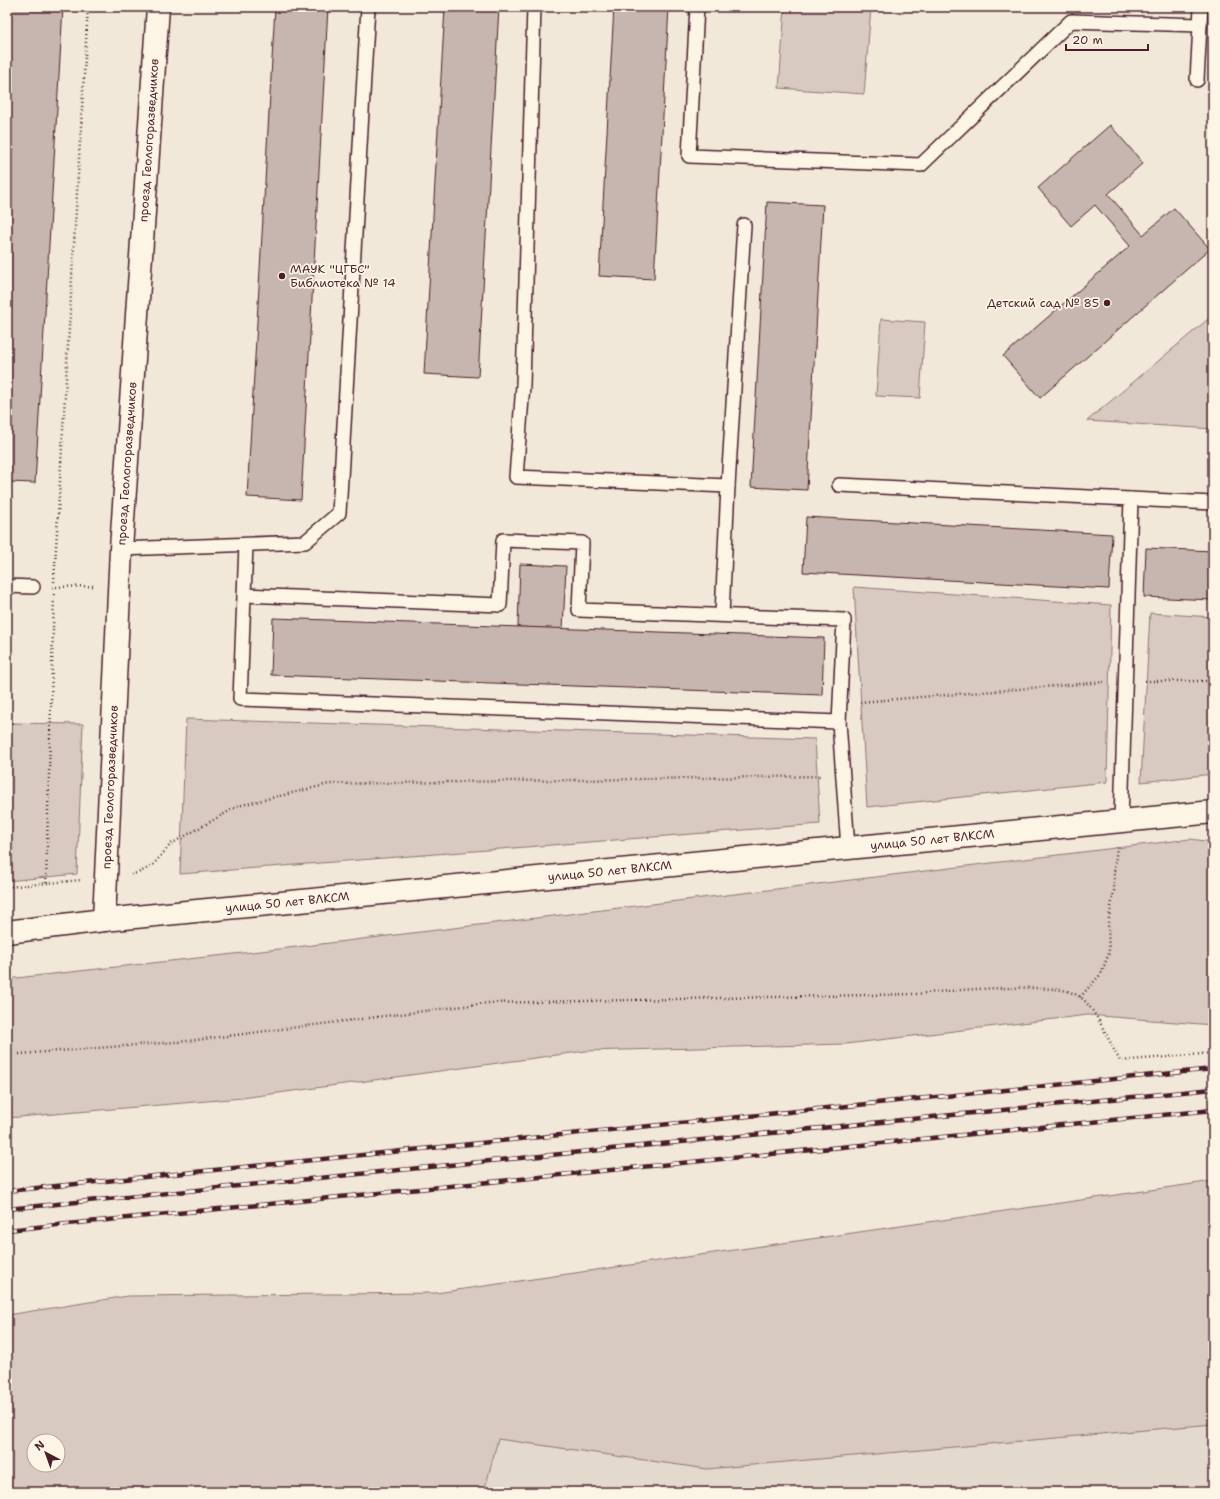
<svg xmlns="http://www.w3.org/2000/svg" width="1220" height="1499" font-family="'Shantell Sans',sans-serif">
	<rect width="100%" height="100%" fill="#f1e8da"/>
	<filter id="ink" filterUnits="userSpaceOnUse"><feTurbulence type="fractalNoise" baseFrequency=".025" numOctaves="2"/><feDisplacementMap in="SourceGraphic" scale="8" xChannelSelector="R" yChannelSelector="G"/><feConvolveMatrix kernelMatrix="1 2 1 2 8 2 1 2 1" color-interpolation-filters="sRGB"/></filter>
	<g filter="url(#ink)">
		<path fill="#e4d9cd" d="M1213 1335V1492H7V1461L34 1465H58Z"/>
		<g fill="#d8cac0" stroke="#917476" fill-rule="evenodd">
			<path d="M785 7H871L864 94 779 88Z"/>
			<path d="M1213 315V429L1087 421Z"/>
			<path d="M881 319 925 322 920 398 876 396Z"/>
			<path d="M854 587 1111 605 1107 782 867 807Z"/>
			<path d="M1150 613 1213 617V774L1141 782Z"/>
			<path d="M186 719 815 739 820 824 180 874Z"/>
			<path d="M7 723 83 724 77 874 7 881Z"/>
			<path d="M1190 839 1213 842V1025L1088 1015 846 1044 586 1051 242 1098 7 1118V979L288 948Z"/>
			<path d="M1213 1181V1424L707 1469 498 1439 484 1492H7V1315L128 1296 436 1293ZM34 1441H58V1465H34Z"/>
		</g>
		<g fill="#c7b6af" stroke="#4a1f2b">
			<path d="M9 7H63L35 483 7 482V44Z"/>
			<path d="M275 7H328L301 500 247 497Z"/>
			<path d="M445 7H499L478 377 424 374Z"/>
			<path d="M614 7H669L654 279 599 276Z"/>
			<path d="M1110 125 1143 163 1108 194 1143 235 1174 208 1210 249 1040 398 1003 356 1130 246 1095 205 1071 226 1038 188Z"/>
			<path d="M767 202 823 205 807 490 751 487Z"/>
			<path d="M806 517 1112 534 1109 589 803 572Z"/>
			<path d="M1146 548 1213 551V600L1144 597Z"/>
			<path d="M520 564 566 566 563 629 518 627Z"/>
			<path d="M273 618 824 638 822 695 271 675Z"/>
		</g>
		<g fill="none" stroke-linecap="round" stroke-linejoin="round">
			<defs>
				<g id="lane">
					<path d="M534 7 523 385 516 477 728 486"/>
					<path d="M697 7 689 156 921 165 1071 21 1200 25"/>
					<path d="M1197 80 1201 7"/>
					<path d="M839 485 1213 503"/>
					<path d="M246 545 240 699 839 722 848 848"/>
					<path d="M121 549 305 542 339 513 368 7"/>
					<path d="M7 586 33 587"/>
					<path d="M244 595 500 605 503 540 582 543 579 610 844 620 839 722"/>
					<path d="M722 615 728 486 744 225"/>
					<path d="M1121 821 1131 499"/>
				</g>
				<g id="street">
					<path id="s1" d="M104 920 121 549 158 7"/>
				</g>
				<g id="secondary">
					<path id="s2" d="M7 932 104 920 848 848 1213 812"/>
				</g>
			</defs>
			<use href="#lane" stroke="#4a1f2b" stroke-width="16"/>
			<use href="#street" stroke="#4a1f2b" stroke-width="25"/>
			<use href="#secondary" stroke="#4a1f2b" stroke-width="25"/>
			<g stroke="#4a1f2b" stroke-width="2.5" stroke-dasharray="1 3" stroke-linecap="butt">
				<path d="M54 582 88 7"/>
				<path d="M52 587 95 586"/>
				<path d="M1145 681H1213"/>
				<path d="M860 702 1104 682"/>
				<path d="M131 874 138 873 152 866 171 844 238 806 329 784 822 776"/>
				<path d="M46 883 54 593"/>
				<path d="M7 887 81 880"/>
				<path d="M1080 997 1101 974 1109 953 1108 923 1114 891V872L1117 847"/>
				<path d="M7 1055 188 1041 487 1003 916 994C956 990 995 987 1035 988 1050 989 1067 988 1080 997 1096 1008 1110 1044 1120 1061L1213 1053"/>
			</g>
			<use href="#lane" stroke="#fcf5e5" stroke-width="13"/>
			<use href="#street" stroke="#fcf5e5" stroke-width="22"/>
			<use href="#secondary" stroke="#fcf5e5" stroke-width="22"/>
			<defs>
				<g id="rail">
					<path d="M7 1191 1213 1069"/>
					<path d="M7 1209 1213 1089"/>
					<path d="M7 1230 1213 1110"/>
				</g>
			</defs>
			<use href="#rail" stroke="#4a1f2b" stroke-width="4.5"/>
			<use href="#rail" stroke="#fcf5e5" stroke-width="3" stroke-dasharray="9" stroke-linecap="butt"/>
		</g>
	</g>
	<g fill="#4a1f2b" stroke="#fcf5e5" stroke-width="1.5">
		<circle cx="282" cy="276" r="4"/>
		<circle cx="1107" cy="303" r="4"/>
	</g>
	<g text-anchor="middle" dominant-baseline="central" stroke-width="3.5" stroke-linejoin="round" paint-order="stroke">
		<g font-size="12" fill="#4a1f2b" stroke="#fcf5e5">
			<text stroke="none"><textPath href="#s1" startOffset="781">проезд Геологоразведчиков</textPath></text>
			<text stroke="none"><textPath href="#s1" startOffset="457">проезд Геологоразведчиков</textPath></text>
			<text stroke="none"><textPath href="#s1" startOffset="133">проезд Геологоразведчиков</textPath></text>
			<text stroke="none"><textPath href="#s2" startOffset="930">улица 50 лет ВЛКСМ</textPath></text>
			<text stroke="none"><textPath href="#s2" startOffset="606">улица 50 лет ВЛКСМ</textPath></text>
			<text stroke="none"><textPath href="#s2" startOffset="282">улица 50 лет ВЛКСМ</textPath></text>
		</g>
		<g font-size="12" fill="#4a1f2b" stroke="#fcf5e5" text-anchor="start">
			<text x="290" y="269">МАУК "ЦГБС"<tspan x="290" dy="14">Библиотека № 14</tspan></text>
			<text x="1099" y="303" text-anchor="end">Детский сад № 85</text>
		</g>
	</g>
	<rect width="1220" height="1499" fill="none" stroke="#fcf5e5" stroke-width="24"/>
	<rect x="12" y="12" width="1196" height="1475" fill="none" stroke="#4a1f2b" stroke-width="1.5" filter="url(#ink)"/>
	<g transform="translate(46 1453) rotate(319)"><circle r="19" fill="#fcf5e5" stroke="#b59f9b"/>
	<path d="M0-3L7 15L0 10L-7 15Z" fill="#4a1f2b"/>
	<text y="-6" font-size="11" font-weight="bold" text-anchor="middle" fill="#4a1f2b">N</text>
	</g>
	<path d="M1066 44v6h82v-6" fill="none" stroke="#4a1f2b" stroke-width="2"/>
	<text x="1072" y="44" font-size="12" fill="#4a1f2b" stroke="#fcf5e5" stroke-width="3" paint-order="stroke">20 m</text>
</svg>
